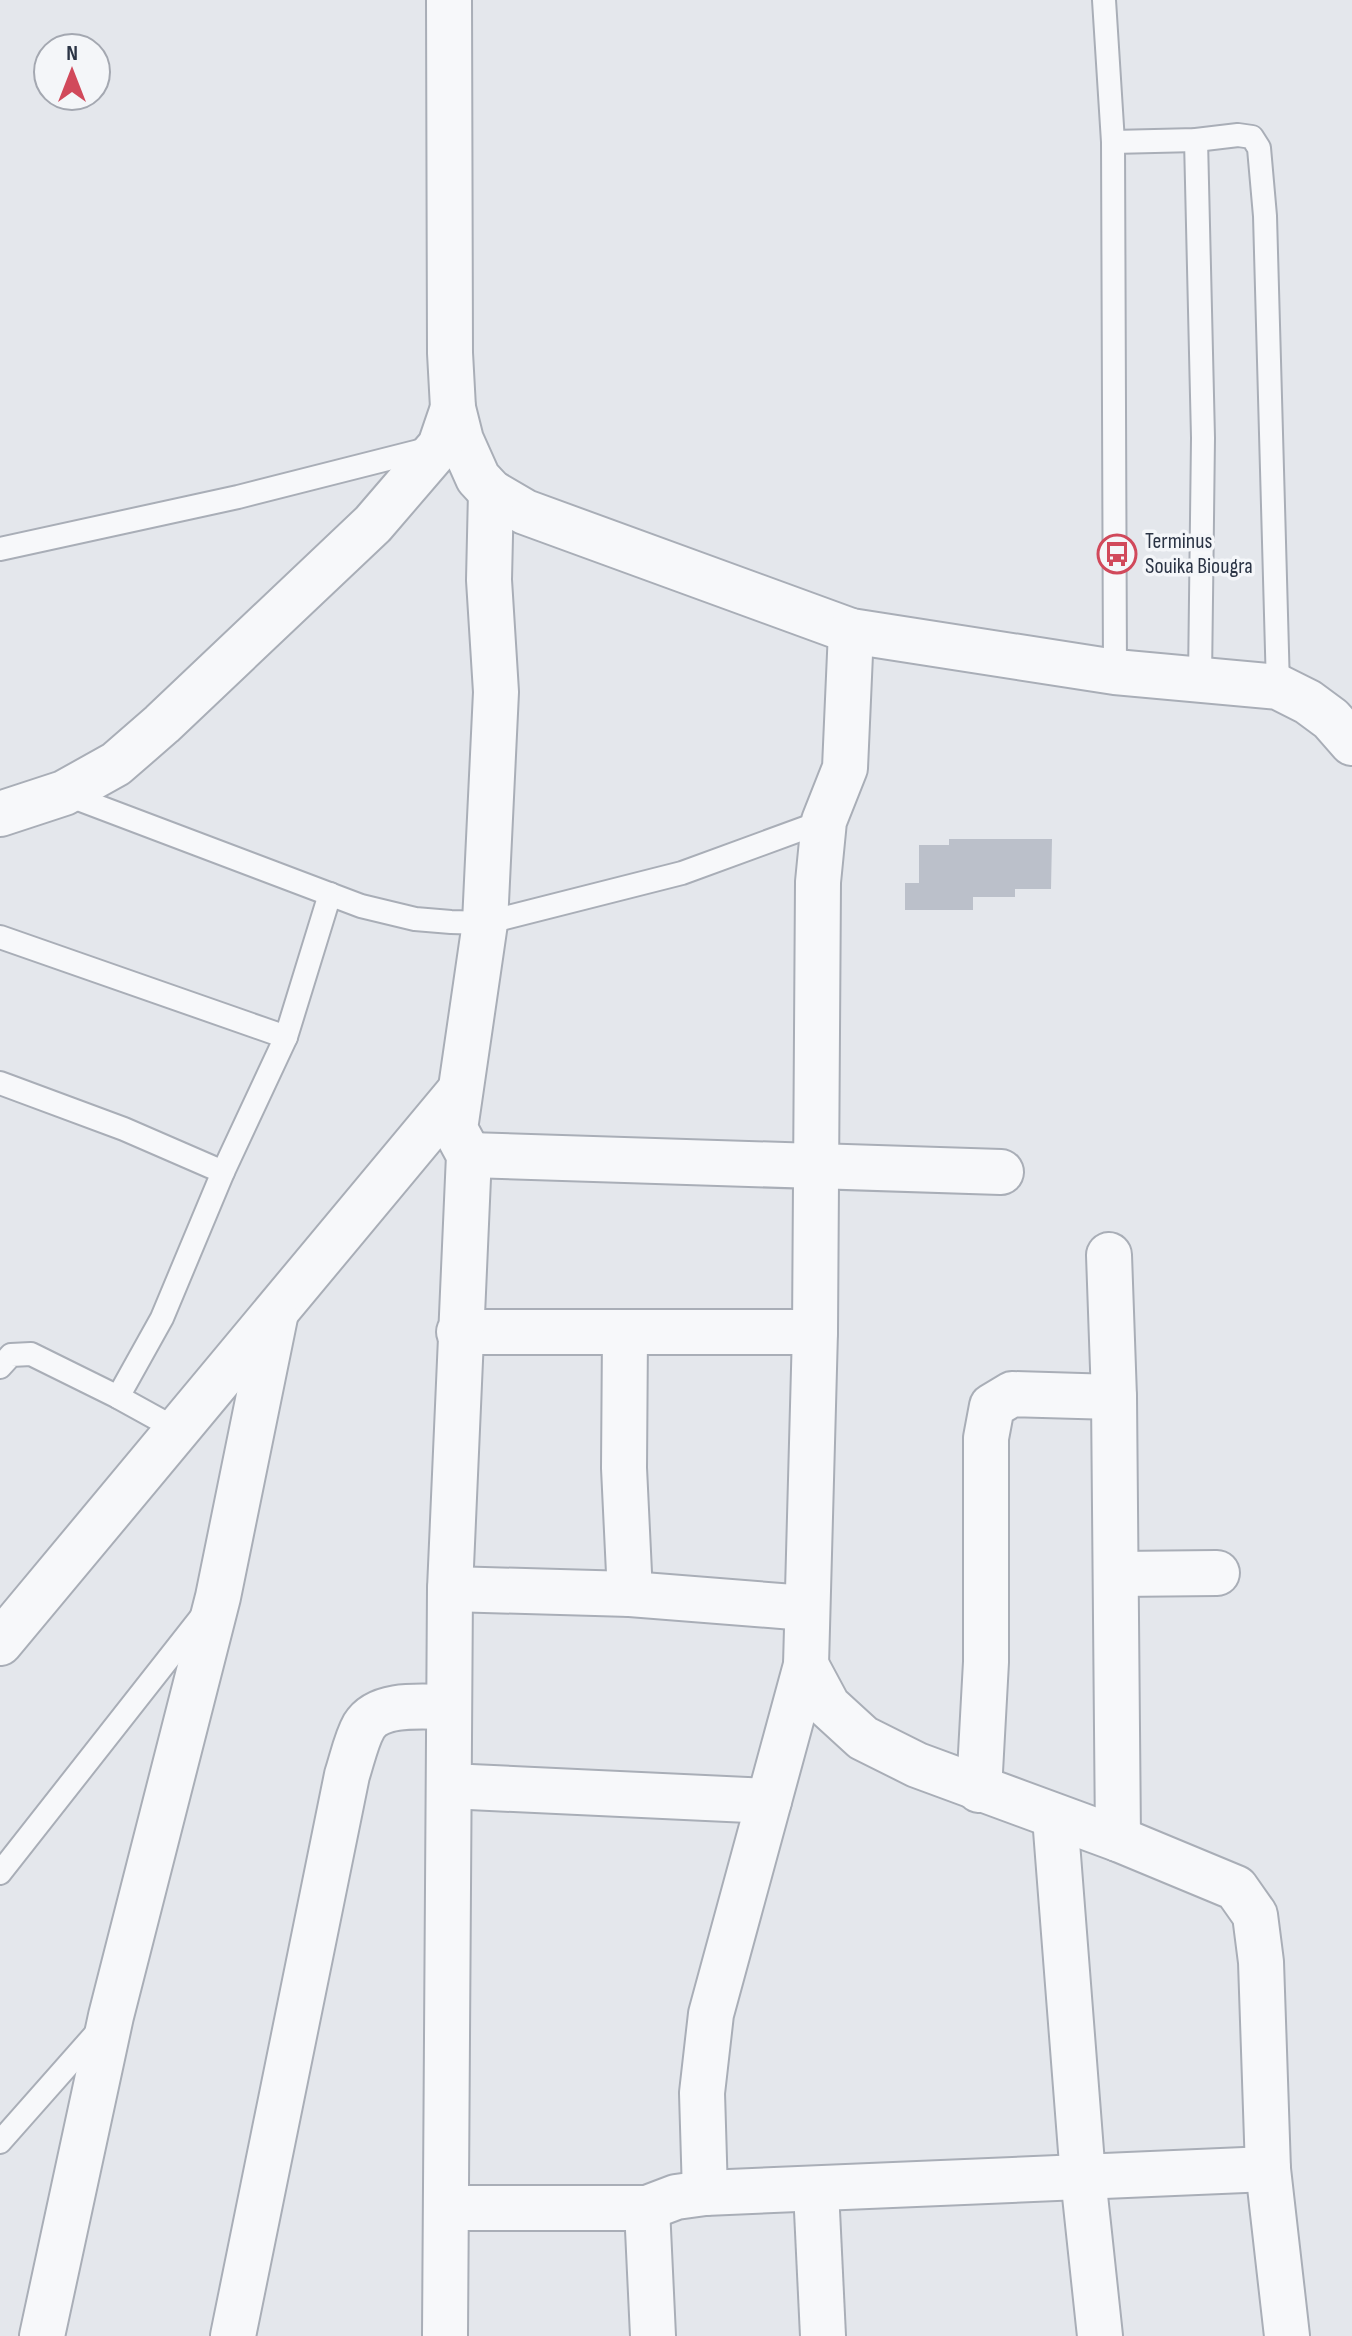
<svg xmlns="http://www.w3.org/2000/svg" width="1352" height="2336" font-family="'Sofia Sans Condensed',sans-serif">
	<rect width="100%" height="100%" fill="#e4e7ec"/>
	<path fill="#bbc0ca" d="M949 839H1052L1051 889H1015V897H973V910H905V883H919V845H949Z"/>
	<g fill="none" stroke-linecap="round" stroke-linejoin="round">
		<defs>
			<g id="service">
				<path d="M1104 0 1113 142 1115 672"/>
				<path d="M1196 140 1203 438 1200 679"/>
				<path d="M1113 142 1196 140 1238 135 1252 137 1259 148 1265 216 1278 687"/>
				<path d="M0 549 238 497 435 447"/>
				<path d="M65 794 361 906 415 919 451 922 485 923 682 873 824 821"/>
				<path d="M0 937 286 1037"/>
				<path d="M0 1083 124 1129 223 1172"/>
				<path d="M0 1367 11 1355 31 1354 118 1397"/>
				<path d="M176 1429 118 1397 162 1318 223 1172 286 1037 330 894"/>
				<path d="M0 1873 202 1616"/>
				<path d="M0 2142 100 2029"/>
			</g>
			<g id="minor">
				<path d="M449 0 450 353 453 408 461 440 478 478 491 492 525 512 851 631 1115 672 1278 687 1308 702 1331 719 1352 743"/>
				<path d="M0 814 64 793 116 764 162 724 373 524 440 446 453 408"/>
				<path d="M469 1155 1001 1172"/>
				<path d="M1109 1255 1114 1397 1118 1839"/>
				<path d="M459 1332H815"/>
				<path d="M625 1333 624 1468 630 1594"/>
				<path d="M1117 1574 1217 1573"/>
				<path d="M450 1589 630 1594 806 1608"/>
				<path d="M0 1643 457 1094"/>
				<path d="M806 1665 828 1706 863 1738 917 1765 1118 1839 1236 1888 1255 1915 1261 1962 1268 2169 1287 2336"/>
				<path d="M449 1786 769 1801"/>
				<path d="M979 1790 986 1662V1438L992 1406 1012 1394 1114 1397"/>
				<path d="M1055 1817 1083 2177 1100 2336"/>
				<path d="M816 2190 823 2336"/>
				<path d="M705 2193 702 2093 711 2014 806 1665 815 1332 818 882 824 821 845 768 851 631"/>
				<path d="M449 2208H647L676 2197 705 2193 1268 2169"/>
				<path d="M647 2208 653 2336"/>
				<path d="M42 2336 111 2016 218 1597 275 1317"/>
				<path d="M233 2336 347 1775C352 1760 356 1740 364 1726 379 1701 425 1707 449 1707"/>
				<path d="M445 2336 450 1589 469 1155 455 1129 485 923 496 692 489 580 491 492"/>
			</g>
		</defs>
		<use href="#service" stroke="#a9aeb7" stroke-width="26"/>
		<use href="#minor" stroke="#a9aeb7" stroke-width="48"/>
		<use href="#service" stroke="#f7f8fa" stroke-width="22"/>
		<use href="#minor" stroke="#f7f8fa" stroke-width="44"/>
	</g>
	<defs>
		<symbol id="bus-ring" viewBox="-11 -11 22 22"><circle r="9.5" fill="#f4f6f9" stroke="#d1495b" stroke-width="1.5"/><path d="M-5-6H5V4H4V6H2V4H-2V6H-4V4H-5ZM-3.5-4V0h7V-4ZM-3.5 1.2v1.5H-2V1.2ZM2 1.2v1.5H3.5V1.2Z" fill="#d1495b"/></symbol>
	</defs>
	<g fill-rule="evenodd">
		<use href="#bus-ring" x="1095" y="532" width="44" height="44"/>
	</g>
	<g text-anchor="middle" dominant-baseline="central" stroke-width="7" stroke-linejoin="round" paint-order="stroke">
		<g font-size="22" fill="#2b3445" stroke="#f4f6f9" text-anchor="start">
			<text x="1145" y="541">Terminus<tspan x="1145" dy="25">Souika Biougra</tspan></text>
		</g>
	</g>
	<g transform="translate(72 72)"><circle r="38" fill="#f4f6f9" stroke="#a4a8b1" stroke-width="2"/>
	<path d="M0-6L14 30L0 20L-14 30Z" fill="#d1495b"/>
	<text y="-12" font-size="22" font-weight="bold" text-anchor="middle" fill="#2b3445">N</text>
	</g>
</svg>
